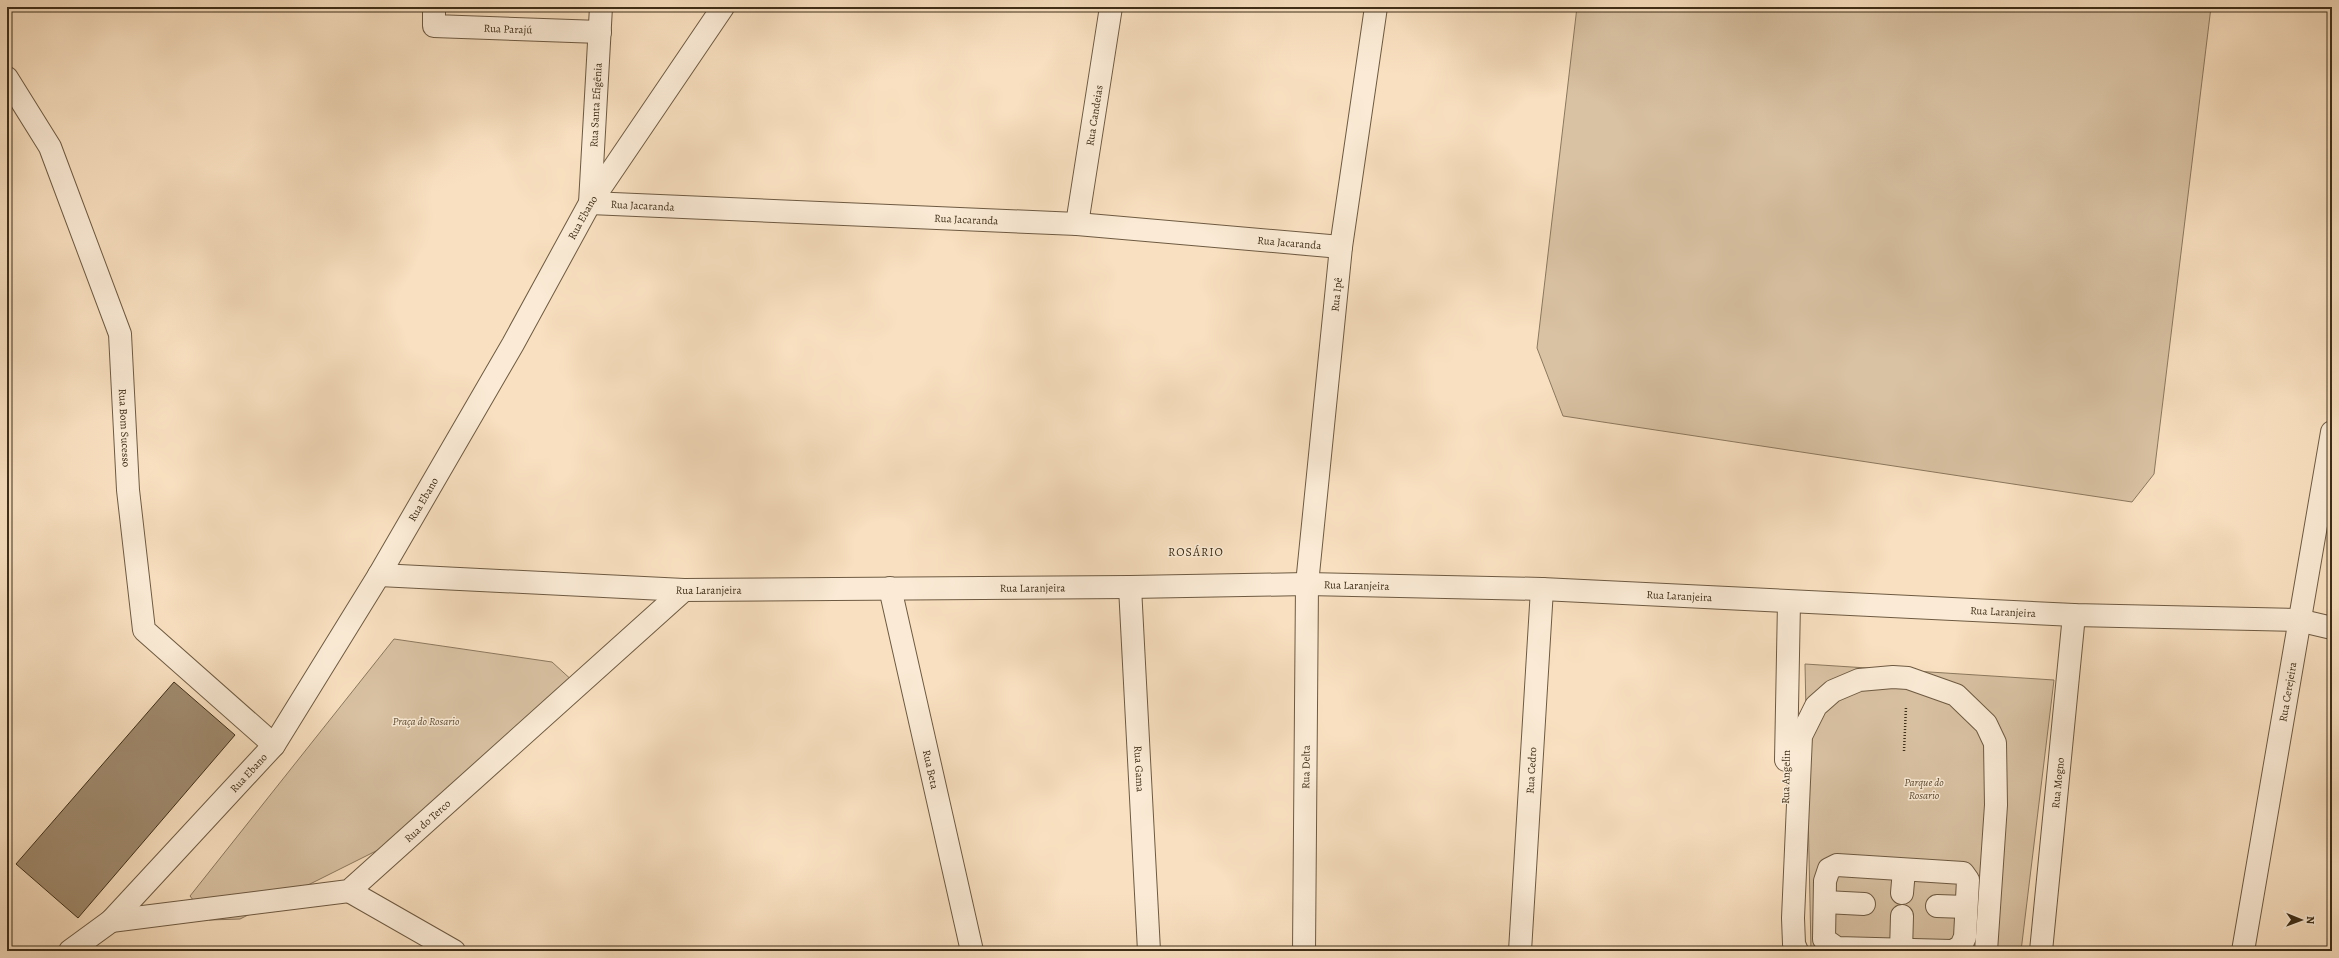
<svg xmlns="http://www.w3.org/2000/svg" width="2339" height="958" font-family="Alegreya,serif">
	<rect width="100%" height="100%" fill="#f9e0c0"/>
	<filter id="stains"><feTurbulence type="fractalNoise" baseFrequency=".005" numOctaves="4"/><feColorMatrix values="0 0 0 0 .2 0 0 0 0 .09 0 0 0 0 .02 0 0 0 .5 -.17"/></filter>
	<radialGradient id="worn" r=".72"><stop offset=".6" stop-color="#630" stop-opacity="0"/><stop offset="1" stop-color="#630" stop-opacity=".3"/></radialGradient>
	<g fill="#d9c2a3" stroke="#8c785e">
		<path d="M1577 7H2211L2154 474 2132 502 1563 416 1537 348Z"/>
		<path d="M394 639 552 662 575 683 426 826 240 919 209 920 190 896Z"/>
		<path d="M1805 664 2054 680 2021 951H1811Z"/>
	</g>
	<path fill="#a08b6f" stroke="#3f2e18" d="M174 682 235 735 78 918 16 864Z"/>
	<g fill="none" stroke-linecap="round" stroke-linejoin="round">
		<defs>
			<g id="minor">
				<path id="s1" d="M434 7V26L600 32"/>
				<path id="s2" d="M601 7 590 203 1077 224 1341 247"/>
				<path id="s3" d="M7 78 50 147 120 334 128 490 144 630 274 745"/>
				<path id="s4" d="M1077 224 1111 7"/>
				<path id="s5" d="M379 575 684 590 1130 587 1307 584 1542 589 2074 615 2298 620 2332 628"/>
				<path id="s6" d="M1130 587 1149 951"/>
				<path id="s7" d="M890 588 972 951"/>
				<path d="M1786 760 1789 602"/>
				<path d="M349 891 454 951"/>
				<path d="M1902 893 1904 870"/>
				<path d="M1825 902 1864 904"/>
				<path d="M1937 906 1966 907"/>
				<path id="s8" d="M111 921 349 891 684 590"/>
				<path id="s9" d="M70 951 111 921 274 745 379 575 513 344 590 203 723 7"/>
				<path id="s10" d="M1304 951 1307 584 1341 247 1376 7"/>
				<path id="s11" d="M1520 951 1542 589"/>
				<path d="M1797 951 1794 944 1793 918 1801 736 1816 706 1833 691 1859 680 1893 677 1908 678 1956 695 1986 724 1995 743 1996 805 1986 951"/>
				<path d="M1901 951 1902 916"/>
				<path d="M1951 951 1837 948 1824 939 1825 881 1829 869 1837 865 1963 873 1968 880 1965 937 1961 946 1953 951"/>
				<path id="s12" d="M2041 951 2074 615"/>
				<path id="s13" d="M2243 951 2332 432"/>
			</g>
		</defs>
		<use href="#minor" stroke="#6e5a42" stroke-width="24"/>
		<path stroke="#3f2e18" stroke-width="2.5" stroke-dasharray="1 2" stroke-linecap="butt" d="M1904 751 1906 707"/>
		<use href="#minor" stroke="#fbebd6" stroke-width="22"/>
	</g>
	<g text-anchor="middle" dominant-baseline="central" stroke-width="3" stroke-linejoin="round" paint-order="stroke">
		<g font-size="11" fill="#3f2e18" stroke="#fbebd6">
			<text stroke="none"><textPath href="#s1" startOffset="93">Rua Parajú</textPath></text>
			<text transform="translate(596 105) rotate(-87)">Rua Santa Efigênia</text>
			<text stroke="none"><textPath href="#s4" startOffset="110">Rua Candeias</textPath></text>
			<text stroke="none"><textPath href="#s2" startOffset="249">Rua Jacaranda</textPath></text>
			<text stroke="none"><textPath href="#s9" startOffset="902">Rua Ebano</textPath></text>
			<text stroke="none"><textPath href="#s2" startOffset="573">Rua Jacaranda</textPath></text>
			<text stroke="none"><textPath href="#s2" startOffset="897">Rua Jacaranda</textPath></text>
			<text stroke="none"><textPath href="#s10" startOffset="658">Rua Ipê</textPath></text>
			<text stroke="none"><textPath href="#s3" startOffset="375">Rua Bom Sucesso</textPath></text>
			<text stroke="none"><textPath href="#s9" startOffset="578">Rua Ebano</textPath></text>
			<text stroke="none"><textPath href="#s5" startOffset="978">Rua Laranjeira</textPath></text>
			<text stroke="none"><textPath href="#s5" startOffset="654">Rua Laranjeira</textPath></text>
			<text stroke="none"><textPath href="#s5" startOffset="330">Rua Laranjeira</textPath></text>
			<text stroke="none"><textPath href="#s5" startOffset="1301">Rua Laranjeira</textPath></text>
			<text stroke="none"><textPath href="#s5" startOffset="1625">Rua Laranjeira</textPath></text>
			<text stroke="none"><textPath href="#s13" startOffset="263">Rua Cerejeira</textPath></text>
			<text stroke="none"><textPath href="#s10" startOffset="184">Rua Delta</textPath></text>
			<text stroke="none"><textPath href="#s7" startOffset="186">Rua Beta</textPath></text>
			<text stroke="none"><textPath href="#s6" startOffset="182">Rua Gama</textPath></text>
			<text stroke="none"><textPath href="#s11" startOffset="181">Rua Cedro</textPath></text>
			<text stroke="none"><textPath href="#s9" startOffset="253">Rua Ebano</textPath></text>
			<text transform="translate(1786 777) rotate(-89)">Rua Angelin</text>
			<text stroke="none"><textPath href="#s12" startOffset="169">Rua Mogno</textPath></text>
			<text stroke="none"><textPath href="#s8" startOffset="345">Rua do Terco</textPath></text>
		</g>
		<g font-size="11" font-style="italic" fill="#5e4c34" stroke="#fbebd6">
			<text x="426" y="721">Praça do Rosario</text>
			<text x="1924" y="782">Parque do<tspan x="1924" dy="13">Rosario</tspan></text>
		</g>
		<g font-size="12" letter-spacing="1" fill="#3f2e18" stroke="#fbebd6">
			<text x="1196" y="552">ROSÁRIO</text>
		</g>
	</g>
	<rect width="2339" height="958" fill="none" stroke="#f9e0c0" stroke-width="24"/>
	<rect x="8" y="8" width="2323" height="942" fill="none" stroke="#3f2e18" stroke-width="2"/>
	<rect x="12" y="12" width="2315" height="934" fill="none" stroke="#3f2e18"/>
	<g transform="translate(2301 920) rotate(91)" stroke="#fbebd6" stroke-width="3" paint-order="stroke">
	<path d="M0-3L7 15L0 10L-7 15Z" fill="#3f2e18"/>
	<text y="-6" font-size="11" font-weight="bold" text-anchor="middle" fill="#3f2e18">N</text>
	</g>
	<rect width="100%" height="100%" filter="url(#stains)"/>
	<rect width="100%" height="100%" fill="url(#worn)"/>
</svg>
